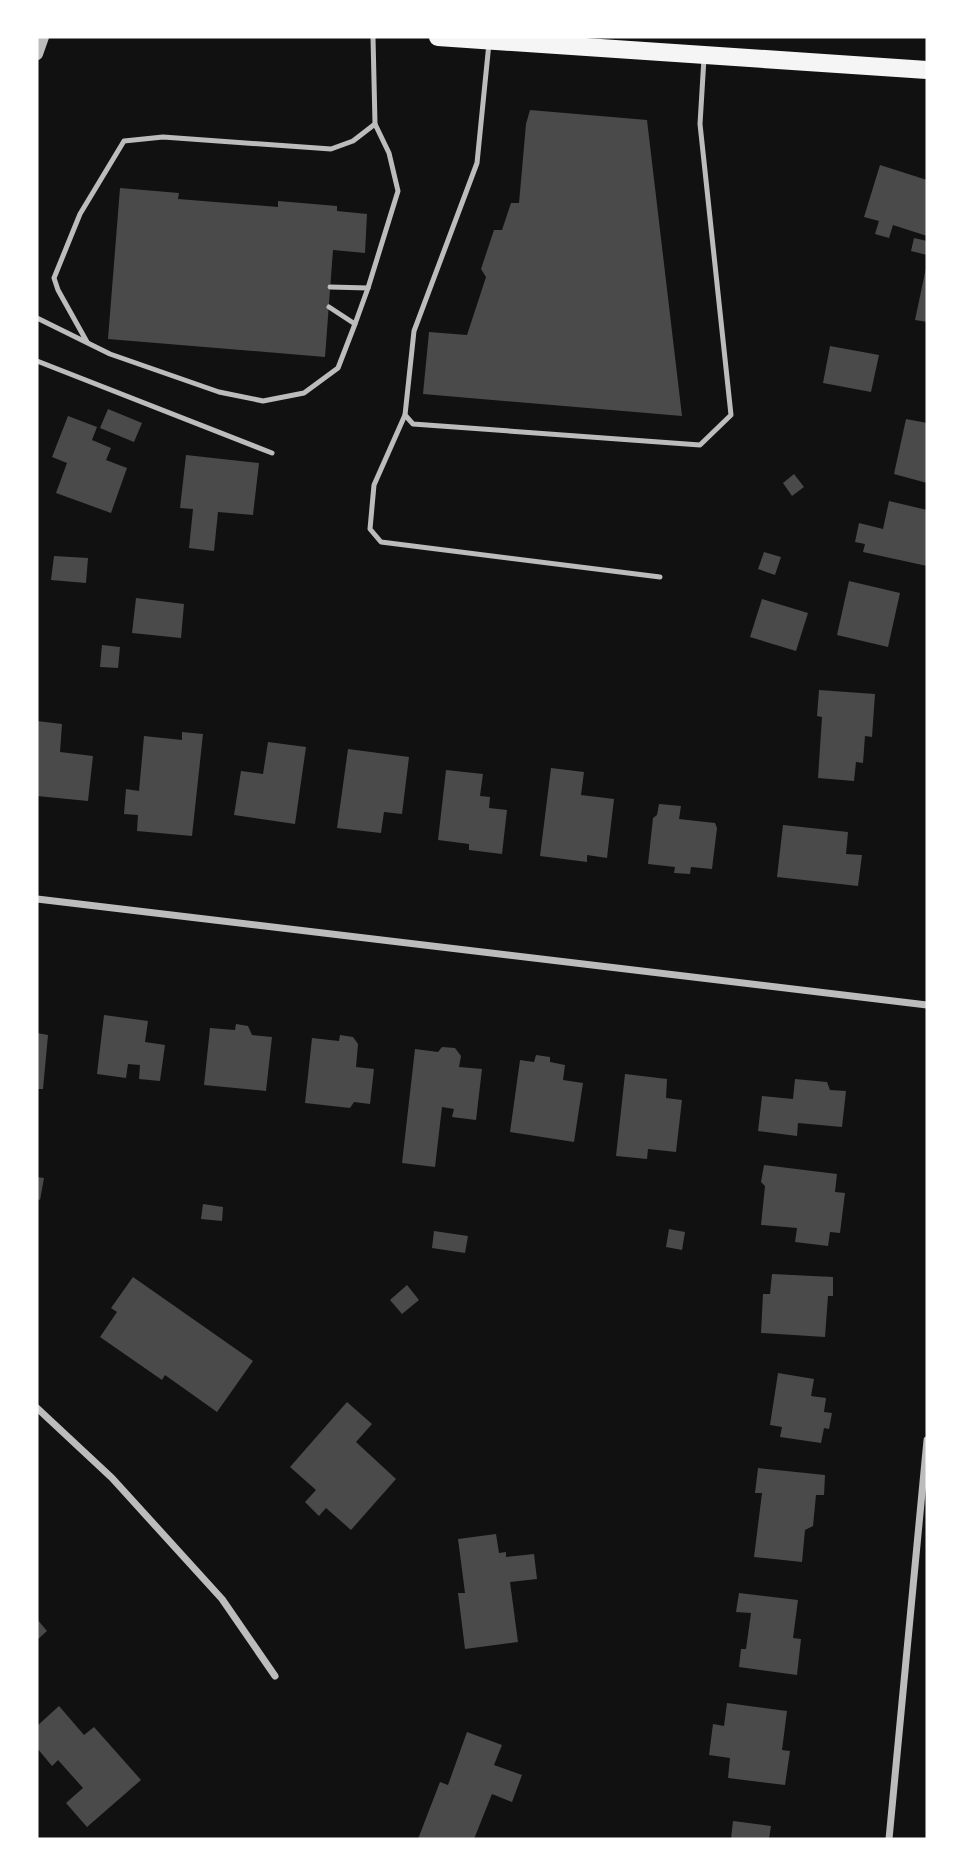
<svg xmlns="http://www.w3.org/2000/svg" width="964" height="1876" font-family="'PT Serif',serif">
	<rect width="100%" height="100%" fill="#111"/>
	<g fill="#4a4a4a">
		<path d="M530 110 647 120 682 416 423 394 429 332 467 335 486 277 481 269 494 230H502L511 203H519L526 124Z"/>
		<path d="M880 165 927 180V236L893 225 889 238 875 234 879 221 864 217Z"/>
		<path d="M120 188 179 193 178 199 278 207V201L337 206V211L367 214 365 253 333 250 325 357 108 339Z"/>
		<path d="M914 238 927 241V255L911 251Z"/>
		<path d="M926 268H927V322L915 320Z"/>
		<path d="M830 346 879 355 871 392 823 383Z"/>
		<path d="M108 409 142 423 134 442 100 428Z"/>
		<path d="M68 416 97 427 92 440 111 448 106 460 127 468 111 513 56 493 67 463 52 457Z"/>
		<path d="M906 419 927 423V483L894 474Z"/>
		<path d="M186 455 259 463 253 515 218 512 214 551 189 548 193 509 180 508Z"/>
		<path d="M794 474 804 487 792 496 783 483Z"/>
		<path d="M889 501 927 510V566L863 552 865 544 855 542 859 523 883 529Z"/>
		<path d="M764 552 781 557 775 575 758 569Z"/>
		<path d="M54 556 88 558 86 583 51 580Z"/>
		<path d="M849 581 900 593 888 647 837 635Z"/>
		<path d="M136 598 184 604 181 638 132 633Z"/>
		<path d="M762 599 808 613 796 651 750 637Z"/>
		<path d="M102 645 120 647 118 668 100 667Z"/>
		<path d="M819 690 875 694 872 737 865 736 863 763 856 762 854 781 818 778 822 717 817 716Z"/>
		<path d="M37 721 62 724 60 752 93 756 88 801 37 796Z"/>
		<path d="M182 732 203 734 192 836 137 831 138 815 124 814 126 789 139 791 144 736 182 740Z"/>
		<path d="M268 742 306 747 295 824 234 815 241 771 263 774Z"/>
		<path d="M348 749 409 757 402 814 384 812 381 833 337 828Z"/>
		<path d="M551 768 584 772 581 795 614 799 607 858 587 855V862L540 856Z"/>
		<path d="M446 770 483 774 480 796 490 797 489 808 507 810 502 854 469 850V844L438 840Z"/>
		<path d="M659 804 681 806 679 819 715 823 717 828 712 869 691 867 690 874 674 873 675 867 648 864 653 818 657 815Z"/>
		<path d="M783 825 848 832 846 854 862 855 858 886 777 877Z"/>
		<path d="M104 1015 148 1021 145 1042 165 1045 160 1081 139 1079 140 1065 128 1064 126 1078 97 1074Z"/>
		<path d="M236 1024 248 1026 252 1035 272 1037 266 1091 204 1085 210 1028 235 1030Z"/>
		<path d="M37 1033 48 1035 43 1089H37Z"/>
		<path d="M340 1035 353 1037 358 1044 356 1067 374 1069 370 1104 354 1102 350 1108 305 1103 312 1038 339 1041Z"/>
		<path d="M442 1047 455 1048 461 1056 459 1067 482 1069 476 1120 452 1117 454 1109 442 1107 435 1167 402 1163 415 1049 438 1052Z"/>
		<path d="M536 1055 550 1057V1062L565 1065 563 1080 583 1083 574 1142 510 1132 520 1060 534 1062Z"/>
		<path d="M625 1074 667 1079 666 1098 682 1100 676 1152 648 1149 647 1159 616 1156Z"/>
		<path d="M795 1079 827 1082 830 1090 846 1091 842 1127 798 1123 797 1136 758 1131 762 1096 793 1099Z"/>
		<path d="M764 1165 837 1174 835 1192 845 1193 840 1233 830 1232 828 1246 795 1242 797 1228 761 1225 765 1186 761 1182Z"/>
		<path d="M37 1177 44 1178 40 1200 37 1199Z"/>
		<path d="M203 1204 223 1207 222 1221 201 1219Z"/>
		<path d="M669 1229 685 1232 682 1250 666 1247Z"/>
		<path d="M434 1231 468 1236 465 1253 432 1248Z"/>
		<path d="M772 1274 833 1277V1296H828L825 1337 761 1333 763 1294H770Z"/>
		<path d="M133 1277 253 1361 217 1412 165 1375 162 1380 100 1337 117 1312 111 1308Z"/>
		<path d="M407 1285 419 1300 402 1314 390 1300Z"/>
		<path d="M778 1373 814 1379 811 1396 826 1398 824 1412 832 1413 829 1429 824 1428 821 1443 780 1437 782 1427 770 1425Z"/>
		<path d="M347 1402 372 1424 356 1442 396 1479 351 1530 326 1508 319 1516 305 1502 316 1490 290 1467Z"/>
		<path d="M758 1468 825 1475 824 1495H816L813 1526 805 1530 802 1562 754 1557 762 1493H755Z"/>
		<path d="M496 1534 499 1553 506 1552V1557L534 1554 537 1579 510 1582 518 1642 465 1649 458 1593H465L458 1539Z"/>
		<path d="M739 1593 798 1600 793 1638 801 1639 797 1675 739 1667 741 1649H746L751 1613 736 1612Z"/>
		<path d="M37 1619 47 1631 37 1640Z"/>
		<path d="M727 1703 787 1711 782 1750 790 1751 785 1785 728 1778 730 1758 709 1755 713 1724 724 1726Z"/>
		<path d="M59 1706 84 1735 94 1727 141 1780 87 1827 66 1803 83 1788 58 1760 52 1766 37 1748V1726Z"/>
		<path d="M467 1732 502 1745 494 1765 522 1775 512 1802 492 1794 474 1839H418L440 1782 448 1785Z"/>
		<path d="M733 1821 771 1826 769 1839H731Z"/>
	</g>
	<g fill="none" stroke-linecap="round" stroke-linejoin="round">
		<g stroke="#bcbcbc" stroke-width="5">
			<path d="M489 43 477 163 414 331 405 415 413 424 700 445 731 415 700 124 704 58"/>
			<path d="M330 287 368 288 398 191 389 153 375 124 373 37"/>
			<path d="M37 318 110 354 219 392 263 401 304 393 338 368 355 324 329 307"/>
			<path d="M355 324 368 288"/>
			<path d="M87 342 58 290 54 278 80 214 124 141 163 137 331 149 353 141 375 124"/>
			<path d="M37 361 272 453"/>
			<path d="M405 415 374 485 370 529 381 542 660 577"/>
		</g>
		<g stroke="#bcbcbc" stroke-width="7">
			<path d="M37 899 927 1005"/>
			<path d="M37 1408 112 1478 222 1599 275 1676"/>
			<path d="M889 1839 927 1440"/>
		</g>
		<path stroke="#bcbcbc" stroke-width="12" d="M37 54 43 37"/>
		<path stroke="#f5f5f5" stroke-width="18" d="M438 37 927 70"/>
	</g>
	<rect width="964" height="1876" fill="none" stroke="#ffffff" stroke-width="77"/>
</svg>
